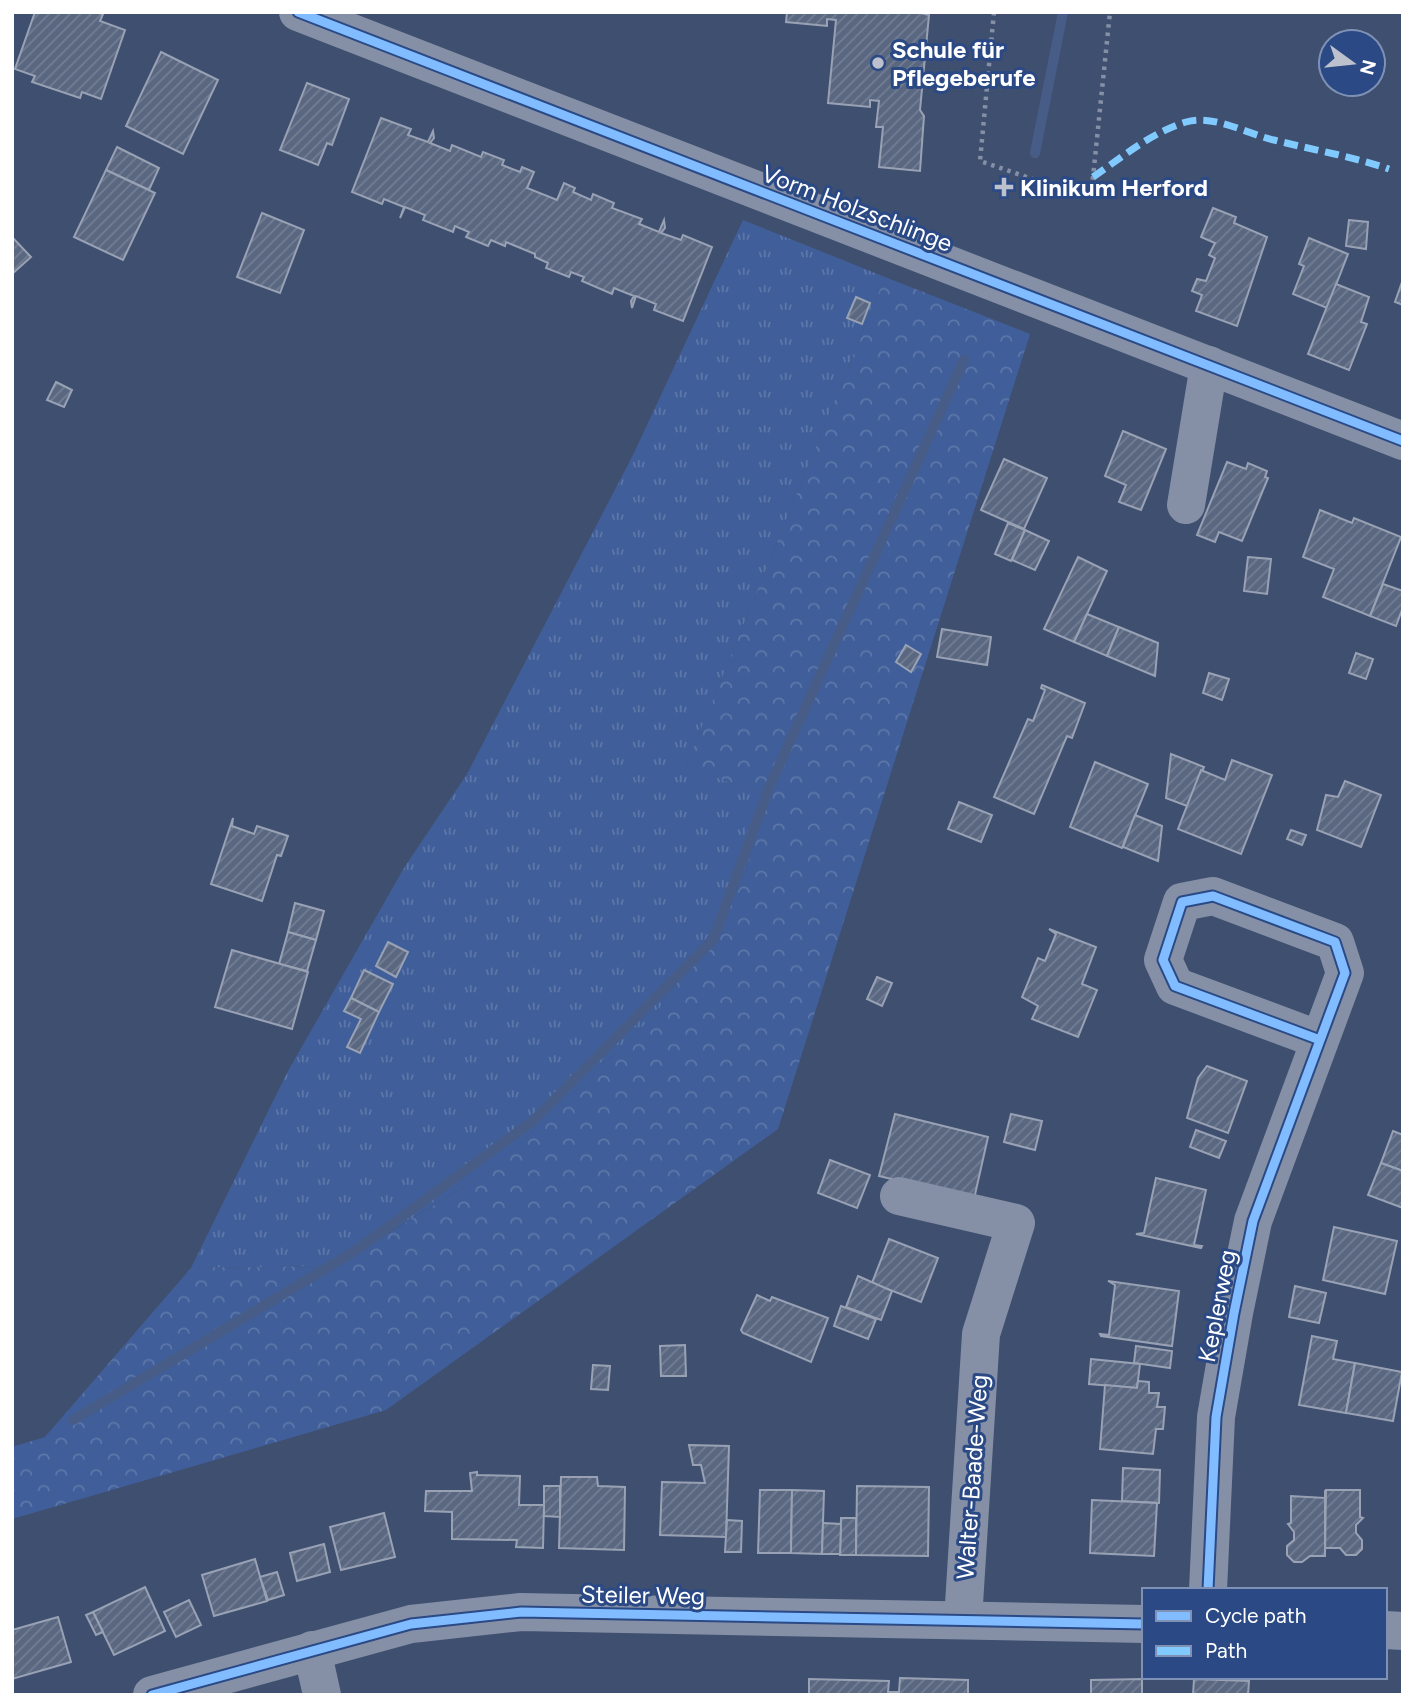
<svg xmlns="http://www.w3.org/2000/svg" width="1415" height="1707" font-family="Figtree,sans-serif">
	<defs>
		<pattern id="grass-tufts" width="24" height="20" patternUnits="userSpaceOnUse" patternTransform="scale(1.75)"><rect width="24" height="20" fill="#405f9a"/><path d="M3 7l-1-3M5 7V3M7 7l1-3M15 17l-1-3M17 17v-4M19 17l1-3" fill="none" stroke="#5d77a9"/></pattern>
		<pattern id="forest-crowns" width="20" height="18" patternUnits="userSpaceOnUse" patternTransform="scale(1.75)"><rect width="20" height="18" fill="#405f9a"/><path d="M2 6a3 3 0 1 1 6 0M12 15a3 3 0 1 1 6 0" fill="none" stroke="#5d77a9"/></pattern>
		<pattern id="building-hatch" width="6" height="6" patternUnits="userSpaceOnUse" patternTransform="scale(1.75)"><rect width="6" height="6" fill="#5a6781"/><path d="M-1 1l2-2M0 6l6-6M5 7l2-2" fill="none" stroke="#737e94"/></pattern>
	</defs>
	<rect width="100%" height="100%" fill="#3f4f70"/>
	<path fill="url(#grass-tufts)" d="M743 220 885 277 686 766 766 796 742 885 655 1015 494 1168 335 1266 191 1268 288 1071 404 868 467 774 633 455Z"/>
	<path fill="url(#forest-crowns)" d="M885 277 1030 334 778 1129 386 1410 12 1519V1447L45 1437 191 1268 336 1266 494 1168 655 1015 742 885 766 796 686 766Z"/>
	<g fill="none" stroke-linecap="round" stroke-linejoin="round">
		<g stroke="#475d87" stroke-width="10">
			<path d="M1035 153 1063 12"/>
			<path d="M73 1420 355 1251 533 1121 713 940 770 785 964 360"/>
		</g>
	</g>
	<g fill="url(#building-hatch)" stroke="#99a2b4" stroke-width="2">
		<path d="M35 12H97L103 14 100 21 125 30 101 99 82 92 80 98 32 82 35 76 15 69Z"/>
		<path d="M787 12H917L929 15 920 110 924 116 920 171 879 167 883 127H876L879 101 870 100V107L828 103 836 20 827 19V26L786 22Z"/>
		<path d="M161 52 218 80 183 154 126 126Z"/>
		<path d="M307 83 349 99 332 145 327 143 318 165 280 150Z"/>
		<path d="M381 118 411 129 408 135 428 142 433 131 434 138 430 143 450 151 452 145 481 157 483 152 504 160 502 165 520 172 522 167 534 172 527 188 557 200 564 183 575 188 573 192 591 200 593 194 614 203 612 208 642 219 639 224 659 232 664 220 665 228 661 233 681 240 683 235 712 247 683 321 654 310 656 304 636 296 632 308 631 301 634 296 614 288 612 294 582 281 584 277 571 272 569 277 546 268 548 263 535 257V254L506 242 505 246 491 240 488 246 466 237 469 232 455 226 453 232 423 220 425 215 405 207 400 218 404 207 384 199 382 204 352 192Z"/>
		<path d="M117 147 159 168 149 190 106 170Z"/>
		<path d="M106 170 155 193 123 260 74 237Z"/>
		<path d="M1213 208 1236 217 1234 223 1267 237 1237 326 1196 311 1202 295 1192 291 1197 279 1206 281 1215 258 1209 255 1215 243 1201 237Z"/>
		<path d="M262 213 304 230 280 293 237 277Z"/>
		<path d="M1349 220 1368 222 1366 249 1346 246Z"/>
		<path d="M12 237 31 257 12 274Z"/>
		<path d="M1309 238 1348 254 1327 308 1293 294 1304 266 1299 264Z"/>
		<path d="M1402 282 1403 283V305L1395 302Z"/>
		<path d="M1336 284 1369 297 1361 322 1367 324 1349 370 1308 354Z"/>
		<path d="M856 297 870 303 862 324 847 318Z"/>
		<path d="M56 382 72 390 64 407 47 400Z"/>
		<path d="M1123 431 1166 449 1141 510 1119 502 1126 485 1105 476Z"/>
		<path d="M1004 459 1047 478 1024 529 981 510Z"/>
		<path d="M1227 462 1246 469 1248 463 1267 471 1265 477 1268 478 1242 541 1219 532 1215 542 1197 535Z"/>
		<path d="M1320 510 1352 523 1354 518 1401 537 1370 616 1323 597 1334 569 1303 557Z"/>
		<path d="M1008 523 1025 530 1011 561 995 554Z"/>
		<path d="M1025 530 1049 541 1035 570 1012 560Z"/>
		<path d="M1078 557 1107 571 1074 642 1044 629Z"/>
		<path d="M1248 557 1271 559 1267 594 1244 591Z"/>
		<path d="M1383 584 1403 591V607L1396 626 1370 616Z"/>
		<path d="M1087 614 1119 627 1107 656 1074 642Z"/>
		<path d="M1119 627 1158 643 1155 676 1107 656Z"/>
		<path d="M942 629 991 637 987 665 937 657Z"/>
		<path d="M906 645 921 654 911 672 896 662Z"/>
		<path d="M1356 653 1373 659 1366 679 1349 673Z"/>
		<path d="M1209 673 1229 679 1222 700 1203 693Z"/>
		<path d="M1042 685 1085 703 1072 738 1067 736 1034 814 994 797 1028 719 1033 721 1045 690 1041 688Z"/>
		<path d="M1171 754 1204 767 1187 806 1166 798Z"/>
		<path d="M1232 760 1272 775 1241 854 1178 829 1201 770 1225 780Z"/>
		<path d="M1095 762 1148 784 1122 848 1070 827Z"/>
		<path d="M1345 781 1381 795 1361 847 1317 830 1326 795 1338 797Z"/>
		<path d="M959 802 992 815 981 842 948 829Z"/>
		<path d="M1135 815 1162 826 1158 861 1123 847Z"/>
		<path d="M233 818 232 826 254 834 257 826 288 836 281 856 277 855 262 901 211 884Z"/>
		<path d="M1291 830 1306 835 1302 845 1287 839Z"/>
		<path d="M295 903 324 911 316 940 288 932Z"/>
		<path d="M1049 929 1096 947 1082 984 1097 990 1078 1037 1032 1019 1038 1006 1022 997 1038 958 1045 961 1056 934Z"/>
		<path d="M288 932 316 940 307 971 279 964Z"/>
		<path d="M388 942 408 952 396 977 376 966Z"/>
		<path d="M232 950 308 972 292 1029 215 1007Z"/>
		<path d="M364 970 393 984 379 1012 351 998Z"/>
		<path d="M877 977 892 983 882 1006 867 999Z"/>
		<path d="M351 998 379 1012 360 1053 347 1047 361 1019 344 1011Z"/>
		<path d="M1207 1066 1247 1081 1228 1133 1187 1118 1198 1078Z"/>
		<path d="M895 1114 988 1137 974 1199 879 1176Z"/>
		<path d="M1011 1114 1042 1121 1035 1150 1004 1142Z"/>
		<path d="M1196 1130 1226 1141 1219 1158 1190 1147Z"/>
		<path d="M1393 1131 1403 1135V1171L1381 1163Z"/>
		<path d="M830 1160 870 1175 857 1208 818 1193Z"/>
		<path d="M1381 1163 1403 1171V1208L1368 1195Z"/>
		<path d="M1156 1178 1206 1190 1194 1245 1202 1246 1201 1248 1136 1234 1144 1233Z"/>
		<path d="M1334 1227 1397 1241 1385 1294 1323 1280Z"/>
		<path d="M889 1239 938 1258 921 1302 872 1283Z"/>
		<path d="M858 1276 892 1291 881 1320 846 1307Z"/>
		<path d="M1108 1281 1179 1291 1172 1346 1101 1336 1100 1334 1109 1335 1115 1285Z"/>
		<path d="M1295 1286 1326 1293 1319 1323 1289 1317Z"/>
		<path d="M757 1295 770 1301 772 1297 828 1318 811 1362 743 1333 741 1330Z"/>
		<path d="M841 1306 876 1319 868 1339 834 1326Z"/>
		<path d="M1312 1336 1337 1341 1333 1359 1355 1363 1346 1413 1299 1405Z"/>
		<path d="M685 1345 686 1376H661L660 1346Z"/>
		<path d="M1136 1346 1172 1351 1170 1368 1134 1363Z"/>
		<path d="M1091 1359 1140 1364 1137 1388 1089 1384Z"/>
		<path d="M1355 1363 1402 1372 1393 1421 1346 1413Z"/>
		<path d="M593 1365 610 1366 608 1390 591 1389Z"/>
		<path d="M1138 1381 1149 1382V1393H1159L1157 1407H1165L1163 1429H1156L1153 1454 1100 1449 1105 1385 1137 1388Z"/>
		<path d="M689 1445 729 1446 726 1537 660 1535 662 1482 705 1483 701 1465H693Z"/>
		<path d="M1123 1468 1160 1470 1159 1503 1122 1501Z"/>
		<path d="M477 1472V1475L520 1476 519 1505H544L543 1548 516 1547 517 1540 452 1539V1512L425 1511 426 1491H472L470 1473Z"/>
		<path d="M561 1477H597L598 1486 625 1487 624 1550 559 1548Z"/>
		<path d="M544 1486H560V1517L544 1516Z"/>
		<path d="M857 1486 929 1487 928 1556 856 1555Z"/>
		<path d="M760 1490H792L791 1553H758Z"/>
		<path d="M792 1490 824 1491 822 1554 791 1553Z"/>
		<path d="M1325 1490V1556H1310L1302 1562H1294L1287 1555V1546L1294 1540V1532L1288 1524 1291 1523V1496L1325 1498Z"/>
		<path d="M1326 1490H1360V1517L1363 1518 1356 1525V1533L1362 1540V1549L1356 1555H1346L1340 1548H1325V1556Z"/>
		<path d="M1092 1500 1157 1503 1154 1556 1090 1553Z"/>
		<path d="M384 1513 395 1557 341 1570 330 1527Z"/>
		<path d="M841 1518H856V1555H840Z"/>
		<path d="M727 1520 742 1521 741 1552H725Z"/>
		<path d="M823 1523 841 1524 840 1554H822Z"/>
		<path d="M324 1544 330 1572 297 1581 290 1553Z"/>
		<path d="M255 1559 267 1601 214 1616 202 1575Z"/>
		<path d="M277 1572 284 1595 268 1600 260 1577Z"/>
		<path d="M145 1587 165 1631 114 1655 93 1612Z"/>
		<path d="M189 1600 201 1625 176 1637 164 1612Z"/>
		<path d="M93 1612 103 1632 96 1635 86 1615Z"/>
		<path d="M58 1617 71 1662 12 1679V1630Z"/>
		<path d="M900 1678 968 1680V1695H809V1679L889 1681 888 1692H899Z"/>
		<path d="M1142 1679V1695H1091V1680Z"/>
		<path d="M1194 1679 1249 1681 1248 1695H1193Z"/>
	</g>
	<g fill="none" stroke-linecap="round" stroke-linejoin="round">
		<path stroke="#8590a6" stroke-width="4.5" stroke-dasharray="3.5 5" stroke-linecap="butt" d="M994 12 980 161 1085 197 1090 193 1093 177 1110 12"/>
		<g stroke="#8590a6" stroke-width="38">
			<path d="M298 12 1403 441"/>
			<path d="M1186 505 1209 365"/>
			<path d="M899 1196 1016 1223 981 1334 963 1620"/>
			<path d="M1208 1590 1216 1417 1234 1313 1253 1221 1345 973 1335 942 1213 896 1182 902 1163 960 1175 986 1320 1040"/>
			<path d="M1385 1630 1403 1631"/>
			<path d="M312 1650 322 1695"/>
			<path d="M152 1695 411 1624 521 1612 1144 1624"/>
		</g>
		<path stroke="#80caff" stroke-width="7" stroke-dasharray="14 7" stroke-linecap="butt" d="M1093 177C1121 158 1152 132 1186 122 1214 114 1247 134 1274 140 1313 150 1351 156 1389 169"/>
		<defs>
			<g id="cycleway">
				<path d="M298 12 1403 441"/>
				<path d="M1208 1590 1216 1417 1234 1313 1253 1221 1345 973 1335 942 1213 896 1182 902 1163 960 1175 986 1320 1040"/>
				<path d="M152 1695 411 1624 521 1612 1144 1624"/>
			</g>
		</defs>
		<use href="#cycleway" stroke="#2a4985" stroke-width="13"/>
		<use href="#cycleway" stroke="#80bcff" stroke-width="9"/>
	</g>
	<g fill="#bcc1cd" stroke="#2a4985" stroke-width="2.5">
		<circle cx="878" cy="63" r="7"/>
		<path d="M1000.5 176.5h7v7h7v7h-7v7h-7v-7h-7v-7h7z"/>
	</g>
	<g text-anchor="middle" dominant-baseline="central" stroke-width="6" stroke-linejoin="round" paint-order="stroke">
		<g font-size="24" font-weight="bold" fill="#fff" stroke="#2a4985" text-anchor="start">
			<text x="892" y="49">Schule für<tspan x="892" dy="28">Pflegeberufe</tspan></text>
			<text x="1020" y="187">Klinikum Herford</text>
		</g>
		<g font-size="24" fill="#fff" stroke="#2a4985">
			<text transform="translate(857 208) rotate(21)">Vorm Holzschlinge</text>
			<text transform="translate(1217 1306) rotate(-79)">Keplerweg</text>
			<text transform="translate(972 1477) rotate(-86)">Walter-Baade-Weg</text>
			<text transform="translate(643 1595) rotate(1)">Steiler Weg</text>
		</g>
	</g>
	<rect width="1415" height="1707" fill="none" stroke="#ffffff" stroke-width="28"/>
	<rect x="1142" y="1588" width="245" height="91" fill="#2a4985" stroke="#7f92b6" stroke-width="2"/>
	<rect x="1156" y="1611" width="35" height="10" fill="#80bcff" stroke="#7f92b6" stroke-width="2"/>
	<text x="1205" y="1623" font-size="21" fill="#ffffff">Cycle path</text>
	<rect x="1156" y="1646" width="35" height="10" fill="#80caff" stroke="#7f92b6" stroke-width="2"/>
	<text x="1205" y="1658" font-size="21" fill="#ffffff">Path</text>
	<g transform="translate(1352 63) rotate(105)"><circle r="33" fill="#2a4985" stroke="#7f92b6" stroke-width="2"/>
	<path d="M0-5L12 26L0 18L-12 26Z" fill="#bcc1cd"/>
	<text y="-10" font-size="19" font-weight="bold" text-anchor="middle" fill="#ffffff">N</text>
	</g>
</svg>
